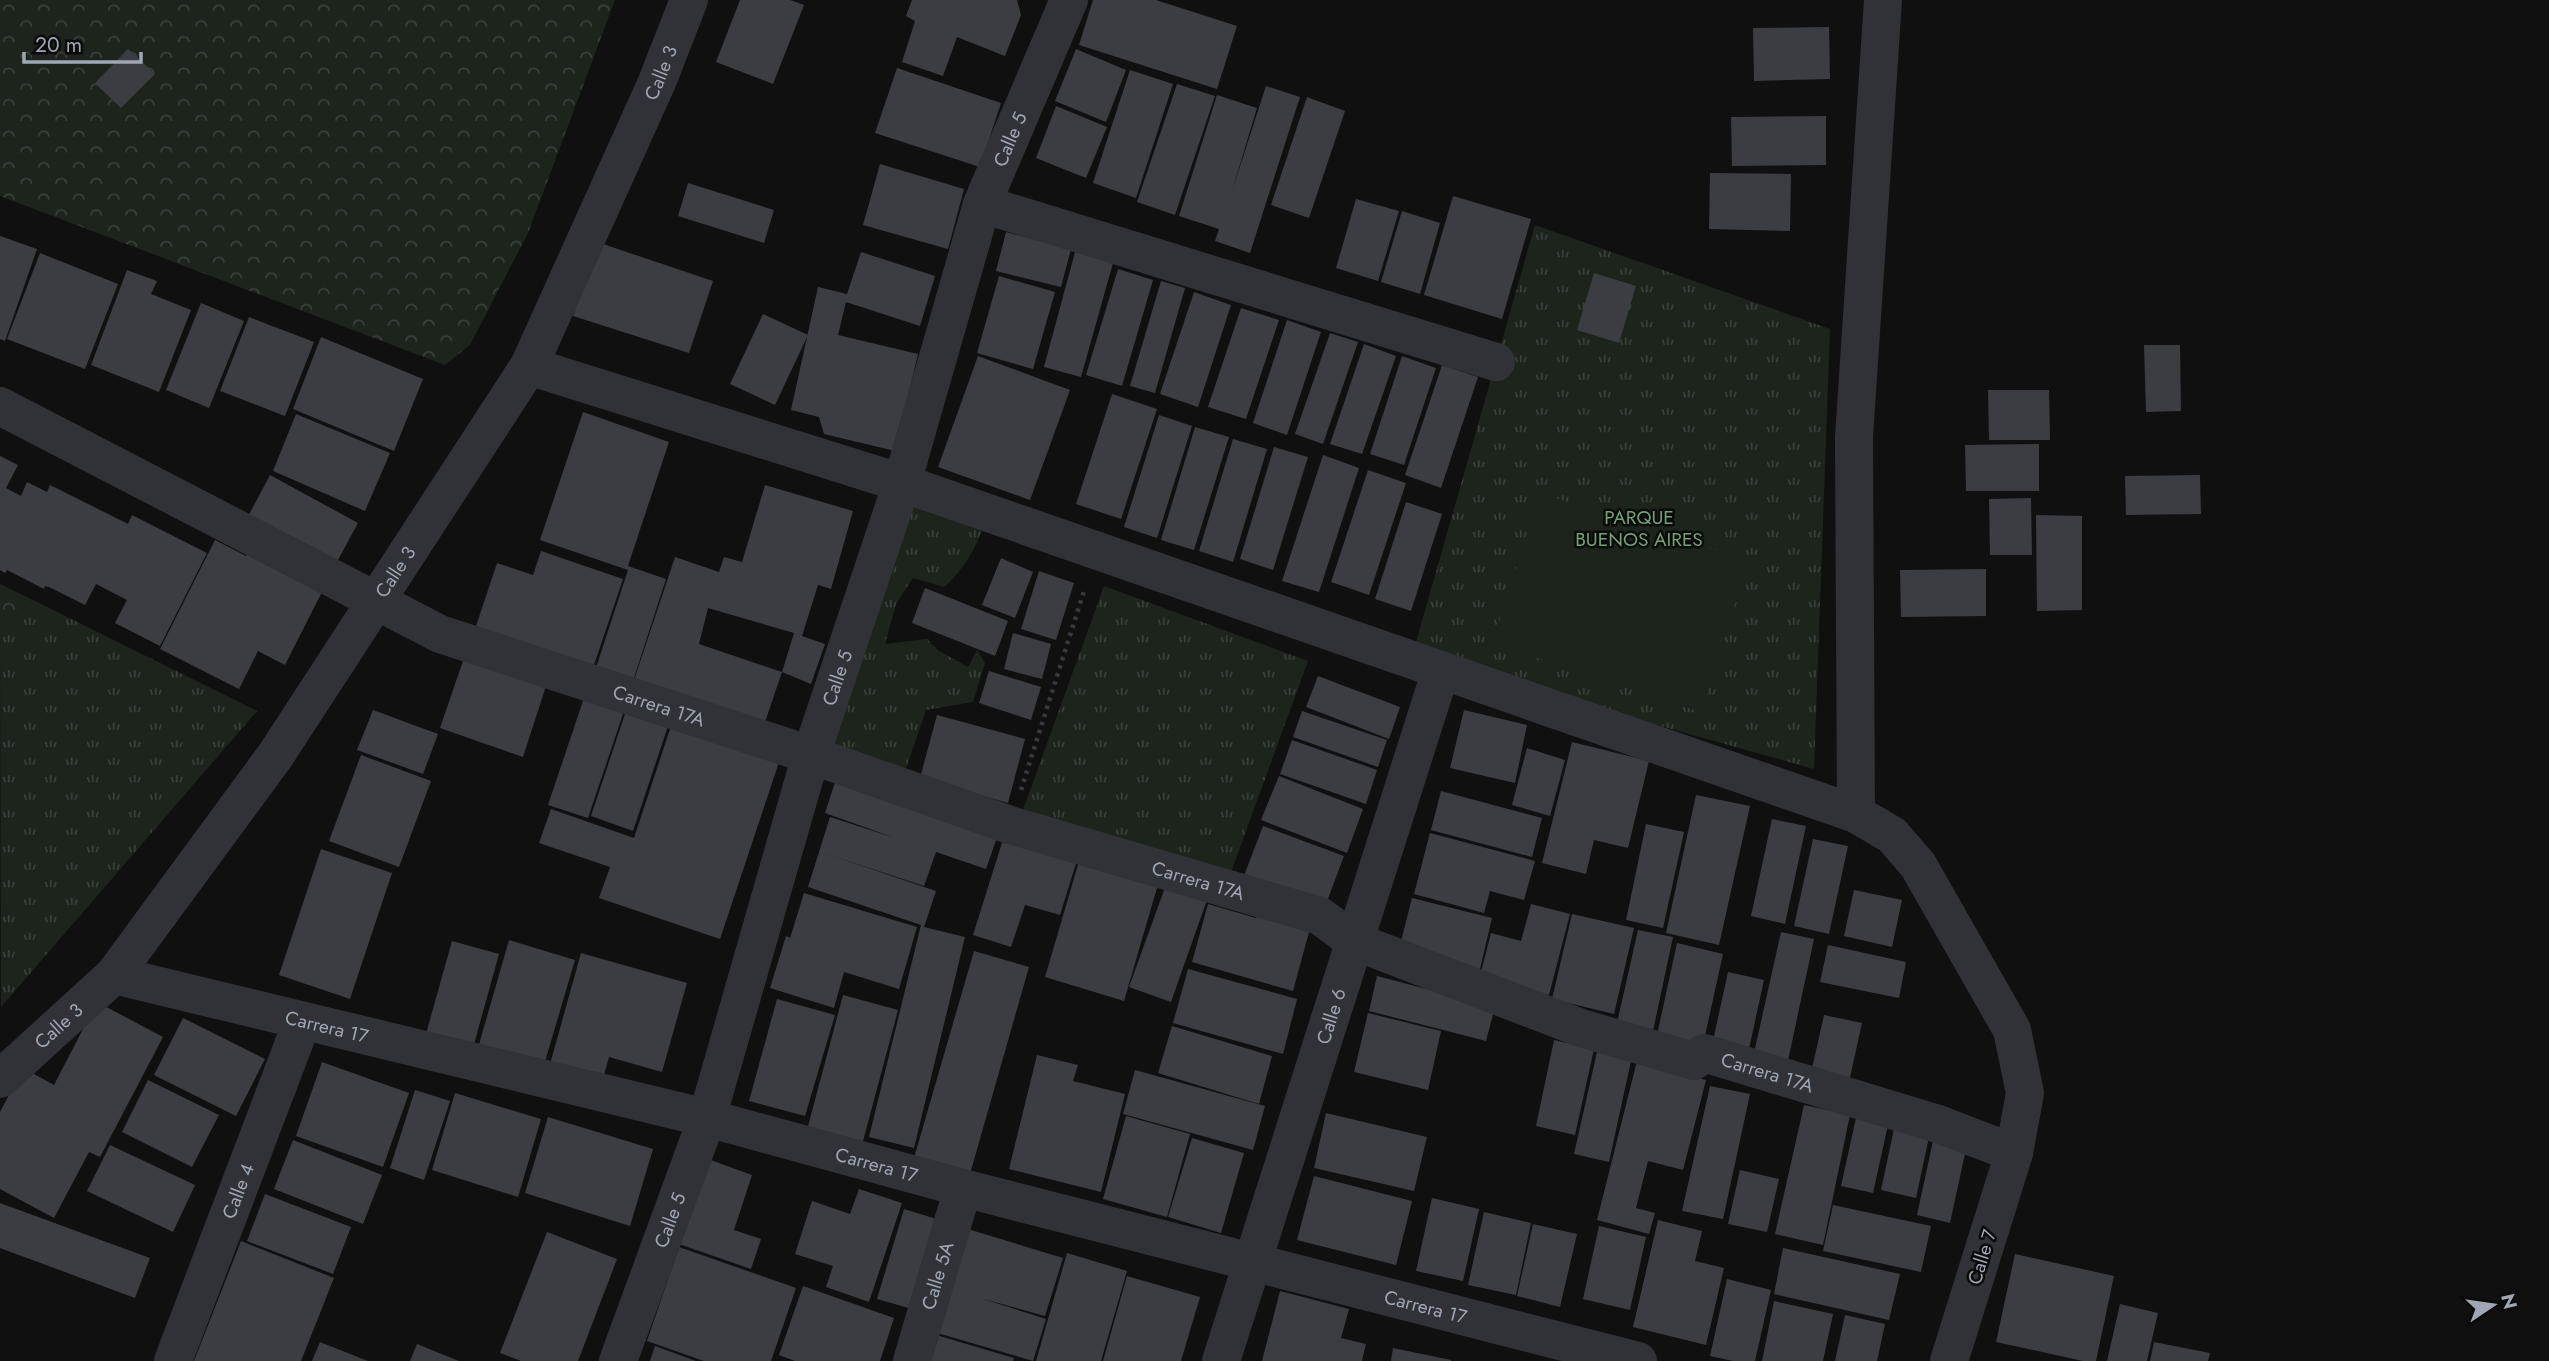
<svg xmlns="http://www.w3.org/2000/svg" width="2549" height="1361" font-family="Jost,sans-serif">
	<defs>
		<pattern id="grass-tufts" width="24" height="20" patternUnits="userSpaceOnUse" patternTransform="scale(1.75)"><rect width="24" height="20" fill="#1c241c"/><path d="M3 7l-1-3M5 7V3M7 7l1-3M15 17l-1-3M17 17v-4M19 17l1-3" fill="none" stroke="#3a413b"/></pattern>
		<pattern id="forest-crowns" width="20" height="18" patternUnits="userSpaceOnUse" patternTransform="scale(1.75)"><rect width="20" height="18" fill="#1c241c"/><path d="M2 6a3 3 0 1 1 6 0M12 15a3 3 0 1 1 6 0" fill="none" stroke="#3a413b"/></pattern>
	</defs>
	<rect width="100%" height="100%" fill="#101011"/>
	<g fill="url(#grass-tufts)">
		<path d="M1535 225 1830 329 1814 769 1412 656Z"/>
		<path d="M909 499 984 525C975 550 964 569 944 587L913 578 896 604 885 644 927 639 939 651 968 667 977 650 985 663 973 702 926 710 903 778 825 752Z"/>
		<path d="M1104 586 1308 661 1222 897 1019 821Z"/>
		<path d="M33 600 257 711 1 1007 0 628Z"/>
	</g>
	<g fill="url(#forest-crowns)">
		<path d="M0 0H615L528 233 470 345 445 365 0 196Z"/>
		<path d="M0 584 33 600 0 628Z"/>
	</g>
	<path fill="#1c241c" d="M1540 493 1749 561 1701 712 1492 643Z"/>
	<g fill="#3b3d42">
		<path d="M740 0H790L804 5 773 84 716 62Z"/>
		<path d="M912 0H1017L1021 15 1005 56 957 37 943 76 902 62 915 21 906 16Z"/>
		<path d="M1093 0H1156L1237 26 1217 89 1079 45Z"/>
		<path d="M1829 27 1830 79 1754 81 1753 28Z"/>
		<path d="M128 49 155 74 121 108 95 83Z"/>
		<path d="M1076 49 1126 70 1106 122 1055 101Z"/>
		<path d="M897 68 1001 103 980 167 875 133Z"/>
		<path d="M1130 70 1173 84 1136 198 1093 183Z"/>
		<path d="M1177 84 1215 96 1175 215 1137 202Z"/>
		<path d="M1266 86 1300 97 1250 253 1215 241 1219 229 1179 216 1217 95 1257 108 1232 191Z"/>
		<path d="M1307 97 1345 111 1309 218 1271 205Z"/>
		<path d="M1056 106 1107 127 1086 178 1036 158Z"/>
		<path d="M1826 116V165L1732 166 1731 117Z"/>
		<path d="M880 164 964 189 948 249 863 225Z"/>
		<path d="M1710 173 1791 174 1790 231 1709 229Z"/>
		<path d="M688 183 774 210 764 243 678 216Z"/>
		<path d="M1453 196 1531 219 1502 319 1424 295Z"/>
		<path d="M1356 199 1399 211 1378 281 1336 268Z"/>
		<path d="M1402 211 1440 223 1420 294 1381 282Z"/>
		<path d="M1006 232 1071 249 1061 287 996 271Z"/>
		<path d="M0 236 37 249 5 341 0 339Z"/>
		<path d="M597 242 713 281 689 353 573 316Z"/>
		<path d="M861 252 935 276 920 326 846 302 838 335 918 354 895 451 824 434 819 417 791 410 818 287 847 294Z"/>
		<path d="M1075 252 1113 263 1081 377 1044 367Z"/>
		<path d="M40 253 118 284 85 369 7 339Z"/>
		<path d="M1118 269 1153 280 1122 386 1086 375Z"/>
		<path d="M127 270 157 281 151 294 191 310 159 392 91 365Z"/>
		<path d="M1594 273 1636 286 1619 343 1577 330Z"/>
		<path d="M999 276 1055 292 1033 369 977 353Z"/>
		<path d="M1161 281 1185 288 1155 393 1130 386Z"/>
		<path d="M1194 292 1231 305 1198 407 1160 394Z"/>
		<path d="M201 303 244 321 209 408 166 390Z"/>
		<path d="M1241 308 1279 320 1246 419 1208 407Z"/>
		<path d="M763 314 808 335 775 405 730 384Z"/>
		<path d="M249 317 314 342 285 416 220 391Z"/>
		<path d="M1287 320 1321 332 1287 435 1253 423Z"/>
		<path d="M1330 333 1358 342 1323 444 1295 434Z"/>
		<path d="M321 337 423 379 394 451 293 409Z"/>
		<path d="M1364 344 1396 356 1362 454 1330 444Z"/>
		<path d="M2144 345H2180L2181 411 2146 412Z"/>
		<path d="M978 356 1070 390 1030 500 938 467Z"/>
		<path d="M1402 356 1436 368 1404 465 1370 454Z"/>
		<path d="M1442 365 1478 377 1441 488 1405 475Z"/>
		<path d="M1988 390H2049L2050 440H1989Z"/>
		<path d="M1112 394 1157 409 1121 519 1076 504Z"/>
		<path d="M583 412 669 442 628 566 666 579 630 690 593 677 628 570 540 540Z"/>
		<path d="M296 414 390 453 365 511 273 471Z"/>
		<path d="M1159 415 1192 426 1157 538 1124 527Z"/>
		<path d="M1195 427 1229 437 1194 550 1161 540Z"/>
		<path d="M1233 439 1267 449 1233 562 1199 551Z"/>
		<path d="M2039 444V491H1966L1965 445Z"/>
		<path d="M1274 447 1308 457 1273 570 1240 559Z"/>
		<path d="M1323 455 1359 468 1319 592 1282 581Z"/>
		<path d="M0 456 18 465 6 488 21 496 27 482 47 492 50 485 128 524 132 515 207 553 160 646 115 623 127 600 96 584 85 605 49 587 45 586 44 589 7 570 5 573 0 570Z"/>
		<path d="M1368 470 1406 483 1369 595 1331 582Z"/>
		<path d="M270 475 358 523 332 571 244 524Z"/>
		<path d="M2200 475 2201 514 2126 515 2125 476Z"/>
		<path d="M765 485 853 511 831 589 818 585 802 636 825 644 811 684 782 672 794 633 708 608 699 644 782 672 762 731 631 689 675 557 719 572 724 557 742 562Z"/>
		<path d="M2031 498 2032 555H1990L1989 499Z"/>
		<path d="M1406 502 1442 514 1411 611 1375 599Z"/>
		<path d="M2036 515 2082 516V610L2037 611Z"/>
		<path d="M215 540 246 556 251 546 326 584 285 665 258 651 239 689 160 649Z"/>
		<path d="M541 551 623 579 590 677 472 638 497 563 533 575Z"/>
		<path d="M1001 558 1033 572 1015 618 982 605Z"/>
		<path d="M1986 569V616L1901 617 1900 570Z"/>
		<path d="M1039 571 1074 583 1056 640 1021 629Z"/>
		<path d="M925 588 1008 621 995 656 912 623Z"/>
		<path d="M1013 633 1051 644 1042 679 1004 669Z"/>
		<path d="M464 658 546 686 523 757 440 728Z"/>
		<path d="M989 671 1041 687 1031 720 979 703Z"/>
		<path d="M1318 676 1400 707 1389 739 1306 707Z"/>
		<path d="M585 695 625 708 588 818 548 805Z"/>
		<path d="M629 702 671 717 633 831 591 816Z"/>
		<path d="M373 710 438 734 423 774 357 750Z"/>
		<path d="M1464 710 1527 725 1515 783 1450 768Z"/>
		<path d="M1302 711 1387 740 1378 767 1293 737Z"/>
		<path d="M937 715 1025 739 1008 803 920 778Z"/>
		<path d="M674 717 782 753 720 939 599 898 610 867 539 843 551 809 634 838Z"/>
		<path d="M1292 740 1377 770 1366 804 1280 774Z"/>
		<path d="M1572 742 1649 761 1628 848 1594 840 1586 874 1542 863Z"/>
		<path d="M1527 748 1565 760 1550 816 1512 805Z"/>
		<path d="M361 755 431 781 399 867 329 841Z"/>
		<path d="M839 770 1001 826 986 869 936 852 924 886 824 853 936 891 924 927 965 937 914 1148 869 1137 921 925 808 887 830 817 895 838 825 813Z"/>
		<path d="M1279 776 1363 809 1347 853 1261 820Z"/>
		<path d="M1441 791 1542 818 1532 857 1431 830Z"/>
		<path d="M1696 795 1750 806 1719 945 1666 933Z"/>
		<path d="M1772 819 1806 826 1785 924 1751 916Z"/>
		<path d="M1646 824 1684 832 1663 928 1626 920Z"/>
		<path d="M1263 826 1344 856 1323 912 1242 881Z"/>
		<path d="M1005 833 1078 857 1060 915 1025 905 1011 947 973 935Z"/>
		<path d="M1430 833 1535 861 1524 900 1490 891 1484 913 1414 894Z"/>
		<path d="M1813 839 1848 846 1829 934 1794 926Z"/>
		<path d="M321 849 392 873 350 999 279 975Z"/>
		<path d="M1080 858 1159 881 1124 1001 1045 977Z"/>
		<path d="M1167 882 1208 897 1171 1002 1129 987Z"/>
		<path d="M1854 890 1902 900 1892 947 1844 936Z"/>
		<path d="M804 893 917 927 899 989 844 972 834 1008 770 988 786 936 790 938Z"/>
		<path d="M1412 898 1492 918 1479 973 1398 953Z"/>
		<path d="M1208 904 1256 918 1260 906 1309 932 1293 991 1192 962Z"/>
		<path d="M1531 904 1570 914 1549 995 1480 976 1491 933 1521 941Z"/>
		<path d="M1572 914 1634 928 1614 1014 1552 999Z"/>
		<path d="M1638 930 1673 937 1653 1031 1617 1023Z"/>
		<path d="M1781 932 1814 939 1786 1070 1752 1062Z"/>
		<path d="M509 940 575 960 541 1075 476 1055Z"/>
		<path d="M452 941 499 954 471 1055 424 1041Z"/>
		<path d="M1677 943 1723 954 1703 1045 1657 1035Z"/>
		<path d="M1828 945 1906 962 1899 998 1820 982Z"/>
		<path d="M974 951 1029 967 970 1174 914 1158Z"/>
		<path d="M581 953 687 983 662 1072 609 1057 600 1089 547 1075Z"/>
		<path d="M1188 969 1297 999 1283 1054 1173 1023Z"/>
		<path d="M1728 972 1764 980 1747 1058 1711 1050Z"/>
		<path d="M1377 976 1495 1007 1486 1041 1369 1011Z"/>
		<path d="M843 995 898 1010 862 1145 807 1130Z"/>
		<path d="M777 999 835 1015 805 1116 749 1101Z"/>
		<path d="M97 1002 163 1037 100 1157 89 1152 54 1218 0 1189V1112L23 1068 54 1085Z"/>
		<path d="M1368 1013 1441 1031 1428 1090 1354 1072Z"/>
		<path d="M1824 1015 1862 1023 1849 1082 1811 1073Z"/>
		<path d="M183 1018 265 1059 236 1116 154 1075Z"/>
		<path d="M1172 1026 1272 1056 1259 1104 1158 1073Z"/>
		<path d="M1554 1040 1594 1049 1575 1135 1536 1126Z"/>
		<path d="M1597 1052 1631 1061 1609 1162 1574 1154Z"/>
		<path d="M1037 1055 1078 1065 1073 1081 1125 1094 1101 1192 1009 1169Z"/>
		<path d="M1637 1061 1706 1080 1683 1170 1648 1161 1636 1208 1655 1213 1649 1234 1597 1220Z"/>
		<path d="M322 1062 409 1093 383 1167 296 1136Z"/>
		<path d="M1135 1070 1265 1106 1253 1150 1123 1114Z"/>
		<path d="M148 1080 219 1115 192 1167 122 1132Z"/>
		<path d="M1710 1086 1750 1094 1723 1219 1682 1211Z"/>
		<path d="M415 1090 450 1101 424 1180 390 1168Z"/>
		<path d="M455 1093 541 1119 518 1197 432 1170Z"/>
		<path d="M1804 1105 1850 1115 1823 1245 1775 1234Z"/>
		<path d="M1326 1113 1427 1137 1414 1191 1314 1168Z"/>
		<path d="M1126 1116 1190 1134 1167 1217 1103 1199Z"/>
		<path d="M548 1117 653 1149 630 1226 525 1193Z"/>
		<path d="M1856 1118 1888 1125 1873 1193 1841 1186Z"/>
		<path d="M1894 1129 1929 1137 1916 1198 1881 1190Z"/>
		<path d="M1192 1138 1244 1153 1221 1233 1168 1217Z"/>
		<path d="M293 1140 382 1175 363 1224 274 1189Z"/>
		<path d="M1933 1141 1966 1149 1950 1223 1917 1215Z"/>
		<path d="M110 1145 195 1185 173 1232 87 1191Z"/>
		<path d="M705 1158 752 1175 734 1230 761 1239 751 1269 676 1243Z"/>
		<path d="M1740 1170 1779 1179 1767 1232 1728 1224Z"/>
		<path d="M1314 1176 1412 1201 1396 1265 1297 1240Z"/>
		<path d="M859 1189 902 1203 869 1302 826 1287 833 1266 795 1254 812 1201 850 1214Z"/>
		<path d="M265 1194 351 1227 333 1274 247 1241Z"/>
		<path d="M1432 1198 1479 1209 1463 1281 1416 1271Z"/>
		<path d="M0 1203 150 1258 135 1298 0 1248Z"/>
		<path d="M1833 1205 1931 1226 1921 1272 1823 1251Z"/>
		<path d="M904 1209 943 1221 916 1310 877 1299Z"/>
		<path d="M1484 1212 1531 1223 1516 1295 1468 1285Z"/>
		<path d="M1658 1220 1702 1231 1695 1261 1724 1268 1706 1345 1633 1327Z"/>
		<path d="M1533 1224 1577 1234 1560 1307 1517 1296Z"/>
		<path d="M958 1226 1063 1258 1045 1316 980 1298 1046 1319 1033 1361 927 1330Z"/>
		<path d="M1599 1226 1646 1237 1630 1310 1583 1299Z"/>
		<path d="M547 1232 617 1259 578 1361H521L500 1353Z"/>
		<path d="M241 1241 334 1278 301 1361H194Z"/>
		<path d="M679 1247 796 1288 771 1361H704L647 1341Z"/>
		<path d="M1783 1248 1900 1274 1889 1320 1774 1294Z"/>
		<path d="M1067 1253 1127 1271 1101 1361H1036Z"/>
		<path d="M2015 1254 2114 1276 2096 1361H2083L1996 1342Z"/>
		<path d="M1127 1276 1200 1297 1181 1361H1103Z"/>
		<path d="M1727 1279 1771 1290 1755 1361H1733L1710 1356Z"/>
		<path d="M803 1286 894 1318 880 1361H795L779 1355Z"/>
		<path d="M1280 1291 1349 1309 1341 1338 1366 1344 1362 1361H1262Z"/>
		<path d="M1774 1301 1833 1314 1823 1361H1762Z"/>
		<path d="M2120 1304 2158 1313 2147 1361H2107Z"/>
		<path d="M1845 1315 1885 1324 1877 1361H1835Z"/>
		<path d="M926 1332 1014 1358 1013 1361H917Z"/>
		<path d="M320 1342 368 1361H312Z"/>
		<path d="M2154 1342 2210 1353 2208 1361H2150Z"/>
		<path d="M417 1344 459 1361H410Z"/>
		<path d="M655 1346 696 1361H650Z"/>
		<path d="M1393 1348 1451 1360V1361H1391Z"/>
	</g>
	<g fill="none" stroke-linecap="round" stroke-linejoin="round">
		<path stroke="#36393e" stroke-width="4.5" stroke-dasharray="3.5 5" stroke-linecap="butt" d="M1021 790 1085 588"/>
		<g stroke="#303237" stroke-width="38">
			<path d="M982 204 1496 362"/>
			<path d="M529 366 902 483 1856 814 1892 835 1918 865 2012 1030 2025 1093 2014 1153 1949 1361"/>
			<path id="s1" d="M0 406 440 634 811 755 1010 825 1320 916 1354 941 1581 1028 1694 1061 1704 1053 1938 1124 2014 1153"/>
			<path d="M1856 814 1854 437 1883 0"/>
			<path id="s2" d="M114 975 707 1118 963 1188 1638 1361"/>
			<path id="s3" d="M0 1079 114 975 275 756 529 366 657 82 689 0"/>
			<path id="s4" d="M173 1361 302 1022"/>
			<path id="s5" d="M618 1361 707 1118 811 755 902 483 982 204 1069 0"/>
			<path id="s6" d="M912 1361 963 1188"/>
			<path id="s7" d="M1221 1361 1441 670"/>
		</g>
	</g>
	<g text-anchor="middle" dominant-baseline="central" stroke-width="5" stroke-linejoin="round" paint-order="stroke">
		<g font-size="19" fill="#9fa6b4" stroke="#0b0b0c">
			<text stroke="none"><textPath href="#s3" startOffset="1213">Calle 3</textPath></text>
			<text stroke="none"><textPath href="#s5" startOffset="1284">Calle 5</textPath></text>
			<text stroke="none"><textPath href="#s3" startOffset="646">Calle 3</textPath></text>
			<text stroke="none"><textPath href="#s5" startOffset="718">Calle 5</textPath></text>
			<text stroke="none"><textPath href="#s1" startOffset="726">Carrera 17A</textPath></text>
			<text stroke="none"><textPath href="#s1" startOffset="1293">Carrera 17A</textPath></text>
			<text stroke="none"><textPath href="#s7" startOffset="362">Calle 6</textPath></text>
			<text stroke="none"><textPath href="#s3" startOffset="79">Calle 3</textPath></text>
			<text stroke="none"><textPath href="#s2" startOffset="219">Carrera 17</textPath></text>
			<text stroke="none"><textPath href="#s1" startOffset="1902">Carrera 17A</textPath></text>
			<text stroke="none"><textPath href="#s2" startOffset="786">Carrera 17</textPath></text>
			<text stroke="none"><textPath href="#s4" startOffset="182">Calle 4</textPath></text>
			<text stroke="none"><textPath href="#s5" startOffset="150">Calle 5</textPath></text>
			<text transform="translate(1982 1257) rotate(-73)">Calle 7</text>
			<text stroke="none"><textPath href="#s6" startOffset="89">Calle 5A</textPath></text>
			<text stroke="none"><textPath href="#s2" startOffset="1353">Carrera 17</textPath></text>
		</g>
		<g font-size="19" fill="#74a175" stroke="#0b0b0c">
			<text x="1639" y="517">PARQUE<tspan x="1639" dy="22">BUENOS AIRES</tspan></text>
		</g>
	</g>
	<g transform="translate(2493 1305) rotate(77)" stroke="#0b0b0c" stroke-width="5" paint-order="stroke">
	<path d="M0-5L12 26L0 18L-12 26Z" fill="#9fa6b4"/>
	<text y="-10" font-size="19" font-weight="bold" text-anchor="middle" fill="#9fa6b4">N</text>
	</g>
	<path d="M24 52v10h117v-10" fill="none" stroke="#9fa6b4" stroke-width="3.5"/>
	<text x="35" y="52" font-size="21" fill="#9fa6b4" stroke="#0b0b0c" stroke-width="5" paint-order="stroke">20 m</text>
</svg>
